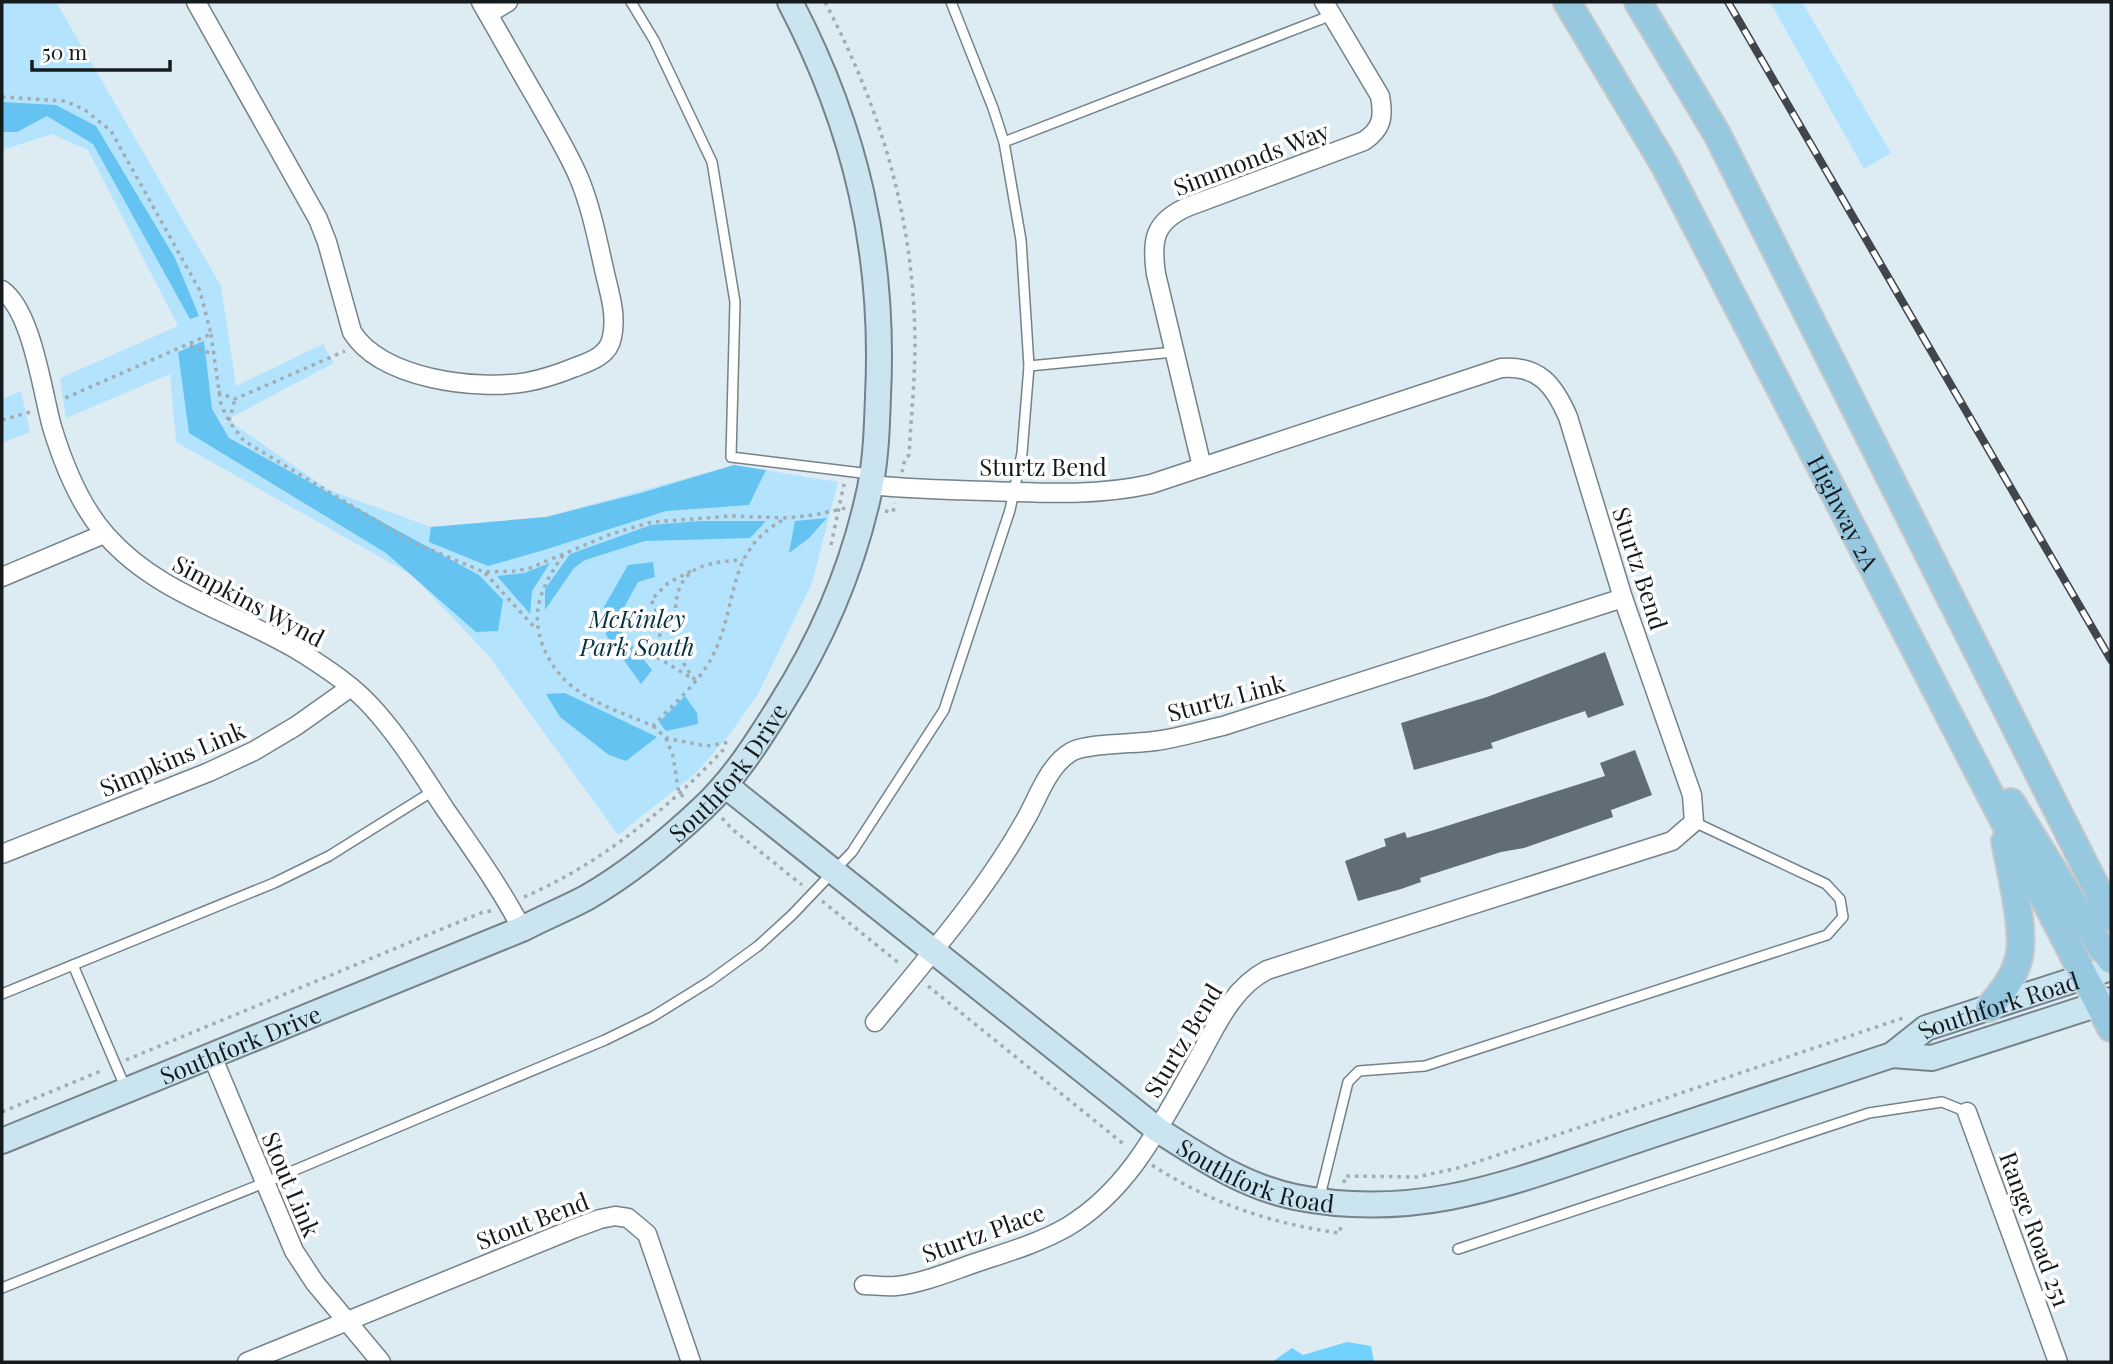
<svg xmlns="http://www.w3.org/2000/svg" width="2113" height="1364" font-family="'Playfair Display',serif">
	<rect width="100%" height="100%" fill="#ddebf3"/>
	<g fill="#b4e4fd">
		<path d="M2 2H56L221 286 236 386 323 344 334 363 213 427 229 421 329 490 431 527 546 517 734 465 838 482 812 583 758 694 730 734 696 773 618 835 488 655 412 575 176 442 170 374 66 418 60 378 178 326 88 150 52 134 2 150Z"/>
		<path d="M1770 2H1802L1891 153 1864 169Z"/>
		<path d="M21 391 30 432 2 443V399Z"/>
	</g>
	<g fill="#64c3f1">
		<path d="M2 102 56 105 96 126 175 258 199 316 190 319 93 144 47 116 17 132H2Z"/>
		<path d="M204 341 212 409 229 438 479 575 503 600 498 631 476 632 386 553 189 433 178 352Z"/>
		<path d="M734 465 766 470 749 505 666 511 544 550 488 566 429 542 431 527 546 517 641 493Z"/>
		<path d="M827 518 809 538 789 553 795 521Z"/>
		<path d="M700 521H766L750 538 645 541 585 560 574 568 545 610V589L570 554 651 525Z"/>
		<path d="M653 562 655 577 638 582 621 613V631L652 670 641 684 606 635 604 607 628 565Z"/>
		<path d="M550 563 532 591 530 614 497 576 524 573Z"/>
		<path d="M565 693 657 737 626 761 609 755 560 717 546 694Z"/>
		<path d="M685 696 697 713 698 724 666 731 659 722Z"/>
	</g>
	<path fill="#71d1ff" d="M1347 1342 1371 1346 1374 1362H1272L1292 1348 1303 1355Z"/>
	<g fill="#606d74">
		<path d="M1605 652 1624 705 1588 718 1585 711 1491 743 1493 748 1414 770 1401 723 1487 697Z"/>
		<path d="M1635 750 1652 795 1611 810 1613 817 1524 848 1501 852 1420 878 1421 882 1401 889 1358 901 1345 861 1386 846 1384 839 1405 832 1407 838 1434 830 1605 776 1600 763Z"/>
	</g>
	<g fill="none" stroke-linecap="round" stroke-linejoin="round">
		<defs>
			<g id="lane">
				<path d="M631 2 654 40 712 162 735 302 731 457 870 474"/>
				<path d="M1004 142 1332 15"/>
				<path d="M1029 366 1174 352"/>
				<path d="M73 965 126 1089"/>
				<path d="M2 994 274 883 329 856 433 791"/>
				<path d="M1319 1200 1348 1082 1359 1071 1425 1066 1827 935 1843 917 1840 899 1826 884 1694 822"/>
				<path d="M1458 1249 1869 1113 1942 1102 1967 1112"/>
				<path d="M2 1288 264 1183 605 1040 652 1017 710 981 758 946 792 915 852 852 944 710 1010 510 1022 453 1029 366 1021 240 1004 142 993 108 951 2"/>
			</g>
			<g id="street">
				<path d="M196 2 318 219 327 242 352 332C381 379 477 391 527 382 543 379 558 374 573 368 589 362 609 356 612 337 617 314 609 292 604 269 597 238 591 207 579 178 568 152 553 128 539 103 519 69 500 35 481 2"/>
				<path d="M488 14 508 2"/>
				<path d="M2 290C32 311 42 391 52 427 63 463 80 506 106 535 158 595 238 613 304 654 327 669 352 685 371 706 399 736 422 774 445 809 472 848 500 887 522 929"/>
				<path d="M1202 467 1156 274C1151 240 1154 222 1187 207L1364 141C1382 129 1384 117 1380 96L1324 2"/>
				<path d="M2 577 104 534"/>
				<path d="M2 854 209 772 254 751 296 726 351 687"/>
				<path d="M875 1022C929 956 986 891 1027 817 1039 795 1049 765 1071 752 1086 743 1135 744 1155 741 1178 738 1200 731 1223 726L1623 598"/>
				<path d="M212 1056 294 1251 315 1283 381 1362"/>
				<path d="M1967 1112 2058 1362"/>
				<path d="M864 1285C874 1285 886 1287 896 1286 924 1283 951 1271 978 1262 1008 1252 1039 1243 1067 1227 1129 1190 1160 1126 1194 1066 1214 1031 1230 989 1267 970L1672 841 1694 822 1692 795 1623 598 1568 417C1554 385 1539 365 1501 368L1151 484C1098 496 1044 493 989 491 950 490 910 489 870 485"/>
				<path d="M247 1362 573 1229 600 1219 615 1216 628 1218 647 1234 691 1362"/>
			</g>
			<g id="secondary">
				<path id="s1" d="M725 785 1158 1130C1202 1158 1243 1186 1295 1197 1424 1223 1522 1178 1640 1139 1724 1111 1808 1083 1892 1055L1926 1028 2111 968"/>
				<path d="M1892 1055 1932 1058 2111 1000"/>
				<path id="s2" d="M2 1141 522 929C543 918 565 909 586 898 628 874 668 841 703 808 735 778 758 741 781 704 822 639 854 564 870 488 876 458 877 427 878 396 885 254 856 128 790 2"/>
			</g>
			<g id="primary">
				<path id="s3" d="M1567 2 1665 166 2111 1028"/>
				<path d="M1638 2 1717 134 2111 917"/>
				<path d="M2011 802 2100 946 2111 960"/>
				<path d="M1989 1008C2001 993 2013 979 2018 961 2027 934 2010 870 2005 841"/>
			</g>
		</defs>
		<use href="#lane" stroke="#758289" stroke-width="12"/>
		<use href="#street" stroke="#758289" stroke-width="21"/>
		<use href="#secondary" stroke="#758289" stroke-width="28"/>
		<use href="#primary" stroke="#c7c8c9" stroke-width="30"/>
		<g stroke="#a1acb2" stroke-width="3.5" stroke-dasharray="3.5 5" stroke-linecap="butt">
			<path d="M825 2C882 111 914 219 915 343 915 380 911 418 909 455L905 459 902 472"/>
			<path d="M2 97 65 101 85 110 111 131 200 291 211 334 63 399"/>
			<path d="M211 334 221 405 229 421 244 441 412 542 484 572 516 571 530 568 611 534 652 522 732 516 787 518 814 515 846 508"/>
			<path d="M190 345 212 354"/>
			<path d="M218 392 235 399 345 351"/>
			<path d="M2 420 30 412"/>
			<path d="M229 421 235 399"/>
			<path d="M885 511 893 512 895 503"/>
			<path d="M831 545 844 484"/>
			<path d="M563 555C543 585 529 610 543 646 562 696 608 706 653 726 672 705 699 683 712 657 739 607 724 550 785 519"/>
			<path d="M691 571 668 583 651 600C662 620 662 635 655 656L693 679"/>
			<path d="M485 573 536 629"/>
			<path d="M695 680C678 658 678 651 676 624 672 573 694 562 743 560"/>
			<path d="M653 726 666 738 706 746 730 742"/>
			<path d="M666 738 673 756 679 794 685 797"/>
			<path d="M722 818 732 829 802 885"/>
			<path d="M524 897C600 864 668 809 724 749"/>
			<path d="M822 901 900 964"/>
			<path d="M928 986 1126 1146"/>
			<path d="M126 1060 483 912 491 911"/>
			<path d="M2 1112 103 1070"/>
			<path d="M1152 1165C1210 1203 1272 1224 1340 1233L1341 1223"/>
			<path d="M1344 1183 1345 1176 1417 1177 1462 1167 1903 1018"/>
		</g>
		<use href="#lane" stroke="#fff" stroke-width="9"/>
		<use href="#street" stroke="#fff" stroke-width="18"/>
		<use href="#secondary" stroke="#cae4f0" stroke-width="24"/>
		<use href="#primary" stroke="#96c8e0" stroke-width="26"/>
		<defs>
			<path id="rail" d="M1728 2 2111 660"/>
		</defs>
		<use href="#rail" stroke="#40464b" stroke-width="8"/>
		<use href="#rail" stroke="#fff" stroke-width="5" stroke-dasharray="16" stroke-linecap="butt"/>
	</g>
	<g text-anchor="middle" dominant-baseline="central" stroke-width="7" stroke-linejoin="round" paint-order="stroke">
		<g font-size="24" fill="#151a1d" stroke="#fff">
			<text transform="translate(1251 158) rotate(-21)">Simmonds Way</text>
			<text x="1043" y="466">Sturtz Bend</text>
			<text stroke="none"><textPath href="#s3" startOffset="581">Highway 2A</textPath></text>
			<text transform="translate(1641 568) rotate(72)">Sturtz Bend</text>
			<text transform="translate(249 600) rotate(28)">Simpkins Wynd</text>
			<text transform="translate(1226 697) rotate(-15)">Sturtz Link</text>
			<text transform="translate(172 758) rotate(-23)">Simpkins Link</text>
			<text stroke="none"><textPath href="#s2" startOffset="824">Southfork Drive</textPath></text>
			<text stroke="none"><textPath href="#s1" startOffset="1447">Southfork Road</textPath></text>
			<text transform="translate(1182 1040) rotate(-59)">Sturtz Bend</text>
			<text stroke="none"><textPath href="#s2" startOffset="257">Southfork Drive</textPath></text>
			<text stroke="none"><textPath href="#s1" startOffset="663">Southfork Road</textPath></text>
			<text transform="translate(292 1184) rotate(67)">Stout Link</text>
			<text transform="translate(532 1220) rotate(-21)">Stout Bend</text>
			<text transform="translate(2036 1229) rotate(70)">Range Road 251</text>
			<text transform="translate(983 1232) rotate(-20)">Sturtz Place</text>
		</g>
		<g font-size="24" font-style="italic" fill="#063346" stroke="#fff">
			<text x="637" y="618">McKinley<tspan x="637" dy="28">Park South</tspan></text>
		</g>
	</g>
	<rect width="2113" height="1364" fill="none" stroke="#151a1d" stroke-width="7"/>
	<path d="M32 60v10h138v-10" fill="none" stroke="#151a1d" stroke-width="3.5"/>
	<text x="42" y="60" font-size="21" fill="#151a1d" stroke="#ffffff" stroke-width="5" paint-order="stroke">50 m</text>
</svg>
